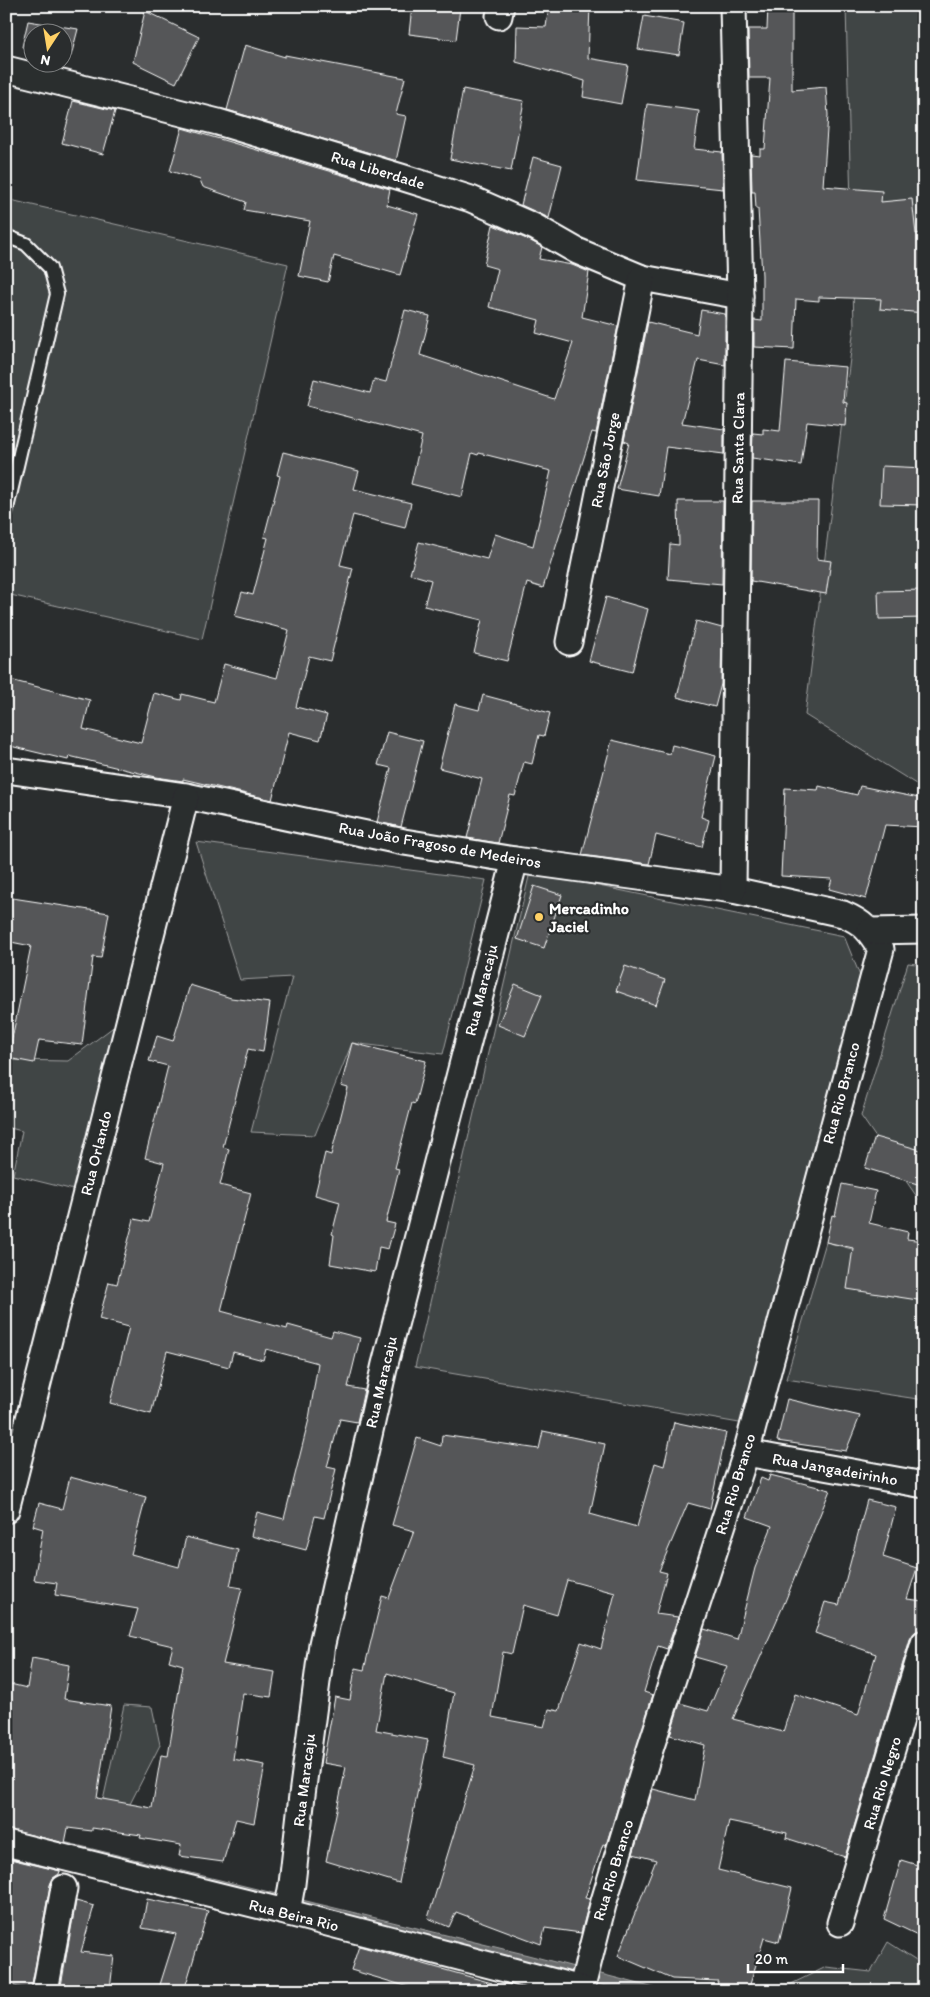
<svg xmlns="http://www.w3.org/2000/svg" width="930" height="1997" font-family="Itim,sans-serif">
	<rect width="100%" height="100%" fill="#2a2d2e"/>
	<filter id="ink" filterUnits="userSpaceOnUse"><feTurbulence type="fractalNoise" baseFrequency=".02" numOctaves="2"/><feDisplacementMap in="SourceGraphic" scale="10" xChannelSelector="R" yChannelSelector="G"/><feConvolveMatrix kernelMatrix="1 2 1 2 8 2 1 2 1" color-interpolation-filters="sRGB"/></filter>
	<g filter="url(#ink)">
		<g fill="#414445" stroke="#a0a2a2">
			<path d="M846 6H924V789L805 715 854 327Z"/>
			<path d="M6 199 288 264 202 639 6 594Z"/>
			<path d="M196 842 486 880 443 1054 352 1043 315 1135 251 1132 292 977 240 980Z"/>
			<path d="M530 872 844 936 867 993 745 1424 415 1367Z"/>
			<path d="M908 963 924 965V1207L861 1116Z"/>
			<path d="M132 1013 78 1191 13 1175 22 1131 6 1127V1060L68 1061Z"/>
			<path d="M924 1231V1400L786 1379 826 1242 918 1267Z"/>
			<path d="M124 1705 152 1707 160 1745 128 1808 98 1817 104 1796Z"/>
			<path d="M888 1942 924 1965V1991H777L826 1967 871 1972Z"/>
		</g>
		<path fill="#6a6c6d" stroke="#a6a7a7" d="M6 1828 528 1955 666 1991H626L6 1838Z"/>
		<g fill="#555758" stroke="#fff" fill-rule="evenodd">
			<path d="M412 6 460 8 456 40 409 34Z"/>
			<path d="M549 6H590L588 58 628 65 621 104 583 97 585 81 516 62 517 26 546 27Z"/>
			<path d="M768 6H792V90L826 87 828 115 823 186 882 191 881 202 912 199 916 234 924 232V313L880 309 881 299 819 297V301L796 299 794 349 754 347V320L762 321V275L758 209H756L755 192H752L751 154 760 155V149H765L770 78H749L748 29H767Z"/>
			<path d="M145 11 199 37 176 83 133 62Z"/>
			<path d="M644 16 684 23 679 55 638 49Z"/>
			<path d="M28 21 78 29 71 56 62 55V32H32V49L22 47Z"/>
			<path d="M245 45 285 57V55L405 78 396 114 406 116 396 161 227 110Z"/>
			<path d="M463 89 524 101 511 171 450 159Z"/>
			<path d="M73 101 115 111 103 154 62 143Z"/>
			<path d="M647 104 699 111 694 149 722 152 723 189 637 180Z"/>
			<path d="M182 128 390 189 387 205 418 214 400 275 334 256 328 282 299 276 310 221 244 210 246 202 203 187 200 180 170 171Z"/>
			<path d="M533 157 562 165 549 218 521 205Z"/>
			<path d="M493 225 529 240 542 247 539 259 572 265 589 272 582 317 618 326 596 433 592 432 543 588 527 583 507 661 474 653 482 620 424 606 431 580 410 574 419 542 487 559 495 534 533 546 551 471 479 453 478 455 472 453 462 497 411 484 422 436 307 406 314 379 370 393 374 379 386 382 405 310 430 316 420 355 554 399 573 343 536 333 539 320 489 307 498 269 484 265Z"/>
			<path d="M701 310 725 314V365L698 360 682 423 724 429V454L666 447 659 496 617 489 629 443 624 441 648 322 697 334Z"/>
			<path d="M786 362 846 367 843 402 847 403 845 426 807 422 801 465 752 458 753 433 763 434V429L780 431Z"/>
			<path d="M283 452 359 471 354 489 411 503 405 528 353 515 340 565 353 568 330 661 309 656 296 707 327 715 320 740 289 732 272 800 183 779V781L156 777 69 756 68 760 6 745V679L90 700 83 729 141 743 154 693 181 700 182 694 214 702 224 664 277 678 289 630 235 616 242 592 253 595 268 538 264 537 280 476 277 475Z"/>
			<path d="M882 466 924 468V505L880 504Z"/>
			<path d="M678 501H723L722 584 668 579 670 544 679 545Z"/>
			<path d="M752 501H818L817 559 831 561 826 594 751 581Z"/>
			<path d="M924 590V618L879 619 878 591Z"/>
			<path d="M606 597 648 609 632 672 589 661Z"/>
			<path d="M696 621 722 628 721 684 715 707 677 697Z"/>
			<path d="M483 695 550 713 544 736 539 735 532 764 524 762 515 796 510 795 498 843 467 838 482 779 439 768 455 704 479 710Z"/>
			<path d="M387 732 423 741 401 827 377 822 391 768 378 765Z"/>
			<path d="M612 740 670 754 672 745 716 756 701 817 709 820 702 847 656 835 649 864 582 855Z"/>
			<path d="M819 786 857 795 860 786 924 799V827L885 825 866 899 829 889 832 879 781 876 785 788 818 790Z"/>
			<path d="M534 886 562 895 544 948 517 939Z"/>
			<path d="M6 897 109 913 101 958 93 957 82 1045 39 1040 34 1063 8 1058 31 946 6 941Z"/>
			<path d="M625 966 665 980 656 1005 616 991Z"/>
			<path d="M515 984 542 995 525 1036 498 1025Z"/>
			<path d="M190 985 231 998 270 1003 263 1052 248 1049 223 1147 229 1149 220 1185 251 1193 221 1311 287 1329 288 1325 331 1337 333 1331 360 1338 348 1387 364 1390 357 1422 340 1419 327 1467 336 1469 324 1518 315 1516 306 1550 251 1536 257 1512 284 1519 309 1419 318 1363 266 1349 263 1360 233 1352 229 1367 167 1351 151 1414 110 1403 129 1327 99 1319 109 1282 117 1284 134 1219 149 1222 164 1163 145 1158 168 1066 149 1061 157 1036 173 1041Z"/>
			<path d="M352 1043 426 1061 415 1104 412 1103 395 1168 399 1169 386 1222 395 1224 388 1249 379 1247 375 1272 330 1264 334 1235 332 1234 340 1202 315 1195 325 1153 331 1155 348 1088 341 1086Z"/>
			<path d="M875 1137 924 1151V1186L865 1168Z"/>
			<path d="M842 1184 876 1191 869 1223 908 1232 907 1239 924 1241V1301L847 1289 853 1248 826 1242 832 1215 835 1216Z"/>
			<path d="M787 1399 860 1416 846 1451 777 1441Z"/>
			<path d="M674 1422 726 1433 710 1509 688 1503 659 1571 667 1573 656 1614 678 1617 667 1649 658 1646 644 1692 653 1695 606 1845 603 1844 585 1898 590 1899 581 1933 545 1928 541 1944 456 1912 449 1927 428 1918 475 1765 443 1757 454 1693 387 1673 376 1730 428 1740 399 1883 326 1861 346 1767 323 1763 335 1697 350 1700 355 1668 364 1670 382 1596 389 1598 414 1531 392 1525 417 1438 441 1446 442 1435 539 1449 543 1431 605 1444 590 1514 637 1527 655 1463 664 1466ZM567 1580 615 1593 601 1649 581 1642 559 1711 549 1709 544 1727 492 1717 503 1652 512 1654 523 1605 557 1615Z"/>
			<path d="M770 1475 830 1490 784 1604 733 1719 783 1732 795 1694 858 1715 876 1654 815 1633 825 1602 839 1605 867 1500 896 1507 883 1557 917 1568 907 1599 924 1601V1629L915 1632 910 1639 845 1857 786 1838 787 1833 729 1821 718 1870 792 1888 779 1942 764 1938 748 1991H716L718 1981 672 1979 618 1956 656 1860 633 1854 653 1789 695 1800 705 1745 670 1735 680 1703 708 1711 727 1666 695 1657 704 1629 737 1639 755 1568 772 1526 747 1517 761 1478 768 1481Z"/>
			<path d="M70 1477 146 1497 131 1554 179 1567 186 1537 238 1550 230 1586 242 1588 223 1664 275 1672 271 1697 243 1693 233 1759 265 1765 254 1823 236 1819 223 1862 179 1856 181 1845 140 1838 141 1835 92 1828V1831L68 1828 65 1843 6 1829V1683L27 1688 32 1658 69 1665 64 1699 111 1706 97 1798 152 1808 161 1755 168 1756 183 1665 169 1661 173 1646 130 1636 138 1609 55 1595 57 1583 34 1580 43 1529 33 1526 39 1503 62 1509Z"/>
			<path d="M6 1858 60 1871 59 1874 53 1878 50 1885 31 1990 6 1984Z"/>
			<path d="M901 1860 924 1867V1938L884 1919Z"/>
			<path d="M147 1899 208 1911 184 1991H158L176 1934 142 1928Z"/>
			<path d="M76 1901 94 1906 81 1952 114 1956 110 1989 61 1986Z"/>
			<path d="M359 1946 492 1983 491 1991H422L351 1970Z"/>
		</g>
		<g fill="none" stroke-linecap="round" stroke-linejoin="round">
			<defs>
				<path id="lane" d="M6 236 26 244 50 268 57 294 6 513"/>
				<g id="street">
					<path d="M499 16 501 6"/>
					<path d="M6 69 218 122 401 177 471 199 535 227 577 251 642 278 740 296"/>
					<path d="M569 642 642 278"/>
					<path d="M6 770 186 796 404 842 515 860 733 890 843 914C864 923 869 930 881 949L746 1453 646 1762 604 1901 581 1991"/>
					<path d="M733 890 740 296 733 6"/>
					<path d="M870 931 924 930"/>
					<path d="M746 1453 924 1485"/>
					<path d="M6 1510 186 796"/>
					<path d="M6 1843 289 1913 582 1989"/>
					<path d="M289 1913 288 1907 292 1884 302 1795 322 1644 385 1364 515 860"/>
					<path d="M840 1923 924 1643"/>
					<path d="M45 1991 64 1888"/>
				</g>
			</defs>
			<use href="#lane" stroke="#fff" stroke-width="16"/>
			<use href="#street" stroke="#fff" stroke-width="29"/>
			<use href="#lane" stroke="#2a2d2e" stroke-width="12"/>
			<use href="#street" stroke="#2a2d2e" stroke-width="25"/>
		</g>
	</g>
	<circle fill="#ffd166" stroke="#2a2d2e" stroke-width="2" cx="539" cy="917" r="5"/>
	<g text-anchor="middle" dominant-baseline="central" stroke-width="4.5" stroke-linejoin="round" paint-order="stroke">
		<g font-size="16" fill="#fff" stroke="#2a2d2e">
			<text transform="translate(378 170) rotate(17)">Rua Liberdade</text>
			<text transform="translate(738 448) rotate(-89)">Rua Santa Clara</text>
			<text transform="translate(605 460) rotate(-79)">Rua São Jorge</text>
			<text transform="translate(440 845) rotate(10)">Rua João Fragoso de Medeiros</text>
			<text transform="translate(481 990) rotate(-76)">Rua Maracaju</text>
			<text transform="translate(841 1093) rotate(-75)">Rua Rio Branco</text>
			<text transform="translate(96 1153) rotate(-76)">Rua Orlando</text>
			<text transform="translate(381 1382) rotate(-77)">Rua Maracaju</text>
			<text transform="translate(835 1469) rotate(10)">Rua Jangadeirinho</text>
			<text transform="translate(735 1484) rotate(-73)">Rua Rio Branco</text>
			<text transform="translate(304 1780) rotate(-83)">Rua Maracaju</text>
			<text transform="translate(882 1783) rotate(-73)">Rua Rio Negro</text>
			<text transform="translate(613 1870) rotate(-73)">Rua Rio Branco</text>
			<text transform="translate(294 1915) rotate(14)">Rua Beira Rio</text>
		</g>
		<g font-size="16" font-weight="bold" fill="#fff" stroke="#2a2d2e" text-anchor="start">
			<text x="549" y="908">Mercadinho<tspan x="549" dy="18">Jaciel</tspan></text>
		</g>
	</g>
	<rect width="930" height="1997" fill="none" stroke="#2a2d2e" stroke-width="25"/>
	<rect x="12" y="12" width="905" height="1972" fill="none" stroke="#fff" stroke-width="2" filter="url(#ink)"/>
	<g transform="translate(48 48) rotate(192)"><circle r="24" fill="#2a2d2e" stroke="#7f8182"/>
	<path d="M0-4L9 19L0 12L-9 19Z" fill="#ffd166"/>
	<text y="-8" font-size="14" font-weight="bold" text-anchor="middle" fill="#ffffff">N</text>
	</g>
	<path d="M748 1964v8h95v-8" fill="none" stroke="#ffffff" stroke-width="2.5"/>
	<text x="755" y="1964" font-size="15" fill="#ffffff" stroke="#2a2d2e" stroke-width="4" paint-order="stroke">20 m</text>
</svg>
